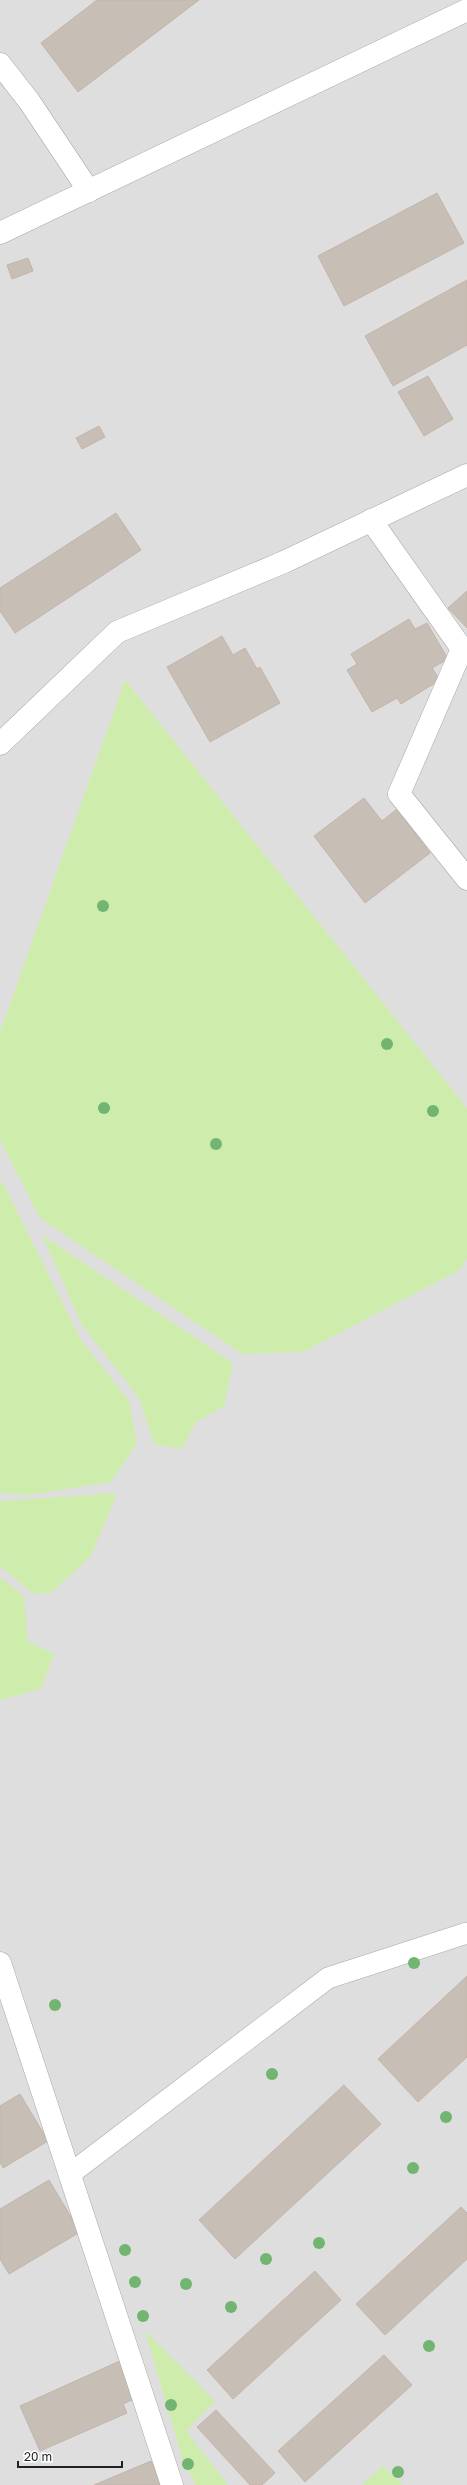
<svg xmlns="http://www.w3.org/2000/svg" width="467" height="2485" font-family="'Golos Text',sans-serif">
	<rect width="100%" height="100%" fill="#f2eee8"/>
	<rect fill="#dfdede" x="0" y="0" width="467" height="2485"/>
	<g fill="#ceedac">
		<path d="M125 680 467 1108V1259L458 1271 303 1352 242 1354 40 1218 0 1140V1032Z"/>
		<path d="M0 1181 5 1187 81 1340 129 1401 137 1443 111 1482 27 1495 0 1493Z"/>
		<path d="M42 1235 233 1363 224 1406 196 1422 182 1449 154 1444 139 1398 82 1325Z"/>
		<path d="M117 1493 91 1556 52 1592 34 1594 0 1566V1501Z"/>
		<path d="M0 1577 24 1596 28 1642 54 1654 41 1689 0 1700Z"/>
		<path d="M145 2331 215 2401 186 2431 228 2485H196L183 2461Z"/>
		<path d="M383 2466 403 2485H362Z"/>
	</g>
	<g fill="#c7beb6" stroke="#c4b4a9">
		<path d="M97 0H199L78 92 41 43Z"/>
		<path d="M437 193 464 243 344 306 318 256Z"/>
		<path d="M28 258 33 271 12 279 7 265Z"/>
		<path d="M467 280V345L393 386 365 336Z"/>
		<path d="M428 376 453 419 424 436 398 392Z"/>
		<path d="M99 426 105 437 82 449 76 438Z"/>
		<path d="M116 513 141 550 15 633 0 611V588Z"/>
		<path d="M467 591V628L448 608Z"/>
		<path d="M409 619 415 629 427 623 448 659 432 668 440 680 401 704 397 698 372 712 347 670 357 664 351 654Z"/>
		<path d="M222 636 233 655 245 648 257 669 260 667 280 703 210 742 167 667Z"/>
		<path d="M364 798 382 821 397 809 430 853 365 903 314 836Z"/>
		<path d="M467 1976V2057L418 2102 378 2059Z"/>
		<path d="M344 2085 381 2124 235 2259 199 2220Z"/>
		<path d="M20 2094 48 2141 3 2168 0 2162V2106Z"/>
		<path d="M49 2180 80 2232 9 2274 0 2259V2209Z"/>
		<path d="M461 2207 467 2213V2259L385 2335 356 2304Z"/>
		<path d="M315 2271 341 2300 233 2399 207 2370Z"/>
		<path d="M384 2355 412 2385 305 2482 278 2451Z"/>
		<path d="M122 2360 139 2397 123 2404 127 2413 40 2451 20 2406Z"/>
		<path d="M216 2410 275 2473 262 2485H250L197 2427Z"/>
		<path d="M151 2461 161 2485H94Z"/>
	</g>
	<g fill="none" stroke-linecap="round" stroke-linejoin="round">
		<defs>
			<path id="lane" d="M70 2174 328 1978 467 1933"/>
			<g id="street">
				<path d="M0 64 29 101 89 191"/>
				<path d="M0 233 467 10"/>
				<path d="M371 520 462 649 399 794 467 879"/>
				<path d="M0 744 117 632 284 562 467 475"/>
				<path d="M0 1963 172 2485"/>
			</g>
		</defs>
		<use href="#lane" stroke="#a8a8a8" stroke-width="22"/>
		<use href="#street" stroke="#a8a8a8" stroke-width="23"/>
		<use href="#lane" stroke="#fff" stroke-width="21"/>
		<use href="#street" stroke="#fff" stroke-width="22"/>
	</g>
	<g fill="#71b570">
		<circle cx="103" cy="906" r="6"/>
		<circle cx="387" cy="1044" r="6"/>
		<circle cx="104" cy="1108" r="6"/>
		<circle cx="433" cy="1111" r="6"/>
		<circle cx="216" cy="1144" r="6"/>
		<circle cx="414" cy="1963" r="6"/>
		<circle cx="55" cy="2005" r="6"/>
		<circle cx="272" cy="2074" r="6"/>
		<circle cx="446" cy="2117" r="6"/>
		<circle cx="413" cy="2168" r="6"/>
		<circle cx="319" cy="2243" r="6"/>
		<circle cx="125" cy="2250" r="6"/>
		<circle cx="266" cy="2259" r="6"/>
		<circle cx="135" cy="2282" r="6"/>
		<circle cx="186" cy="2284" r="6"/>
		<circle cx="231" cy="2307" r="6"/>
		<circle cx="143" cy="2316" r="6"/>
		<circle cx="429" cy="2346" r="6"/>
		<circle cx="171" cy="2405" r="6"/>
		<circle cx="188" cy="2464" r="6"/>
		<circle cx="398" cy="2472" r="6"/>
	</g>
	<path d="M18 2461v6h104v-6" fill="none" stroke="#212121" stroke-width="2"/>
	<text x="24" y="2461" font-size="12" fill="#212121" stroke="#ffffff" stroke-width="3" paint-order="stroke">20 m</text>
</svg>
